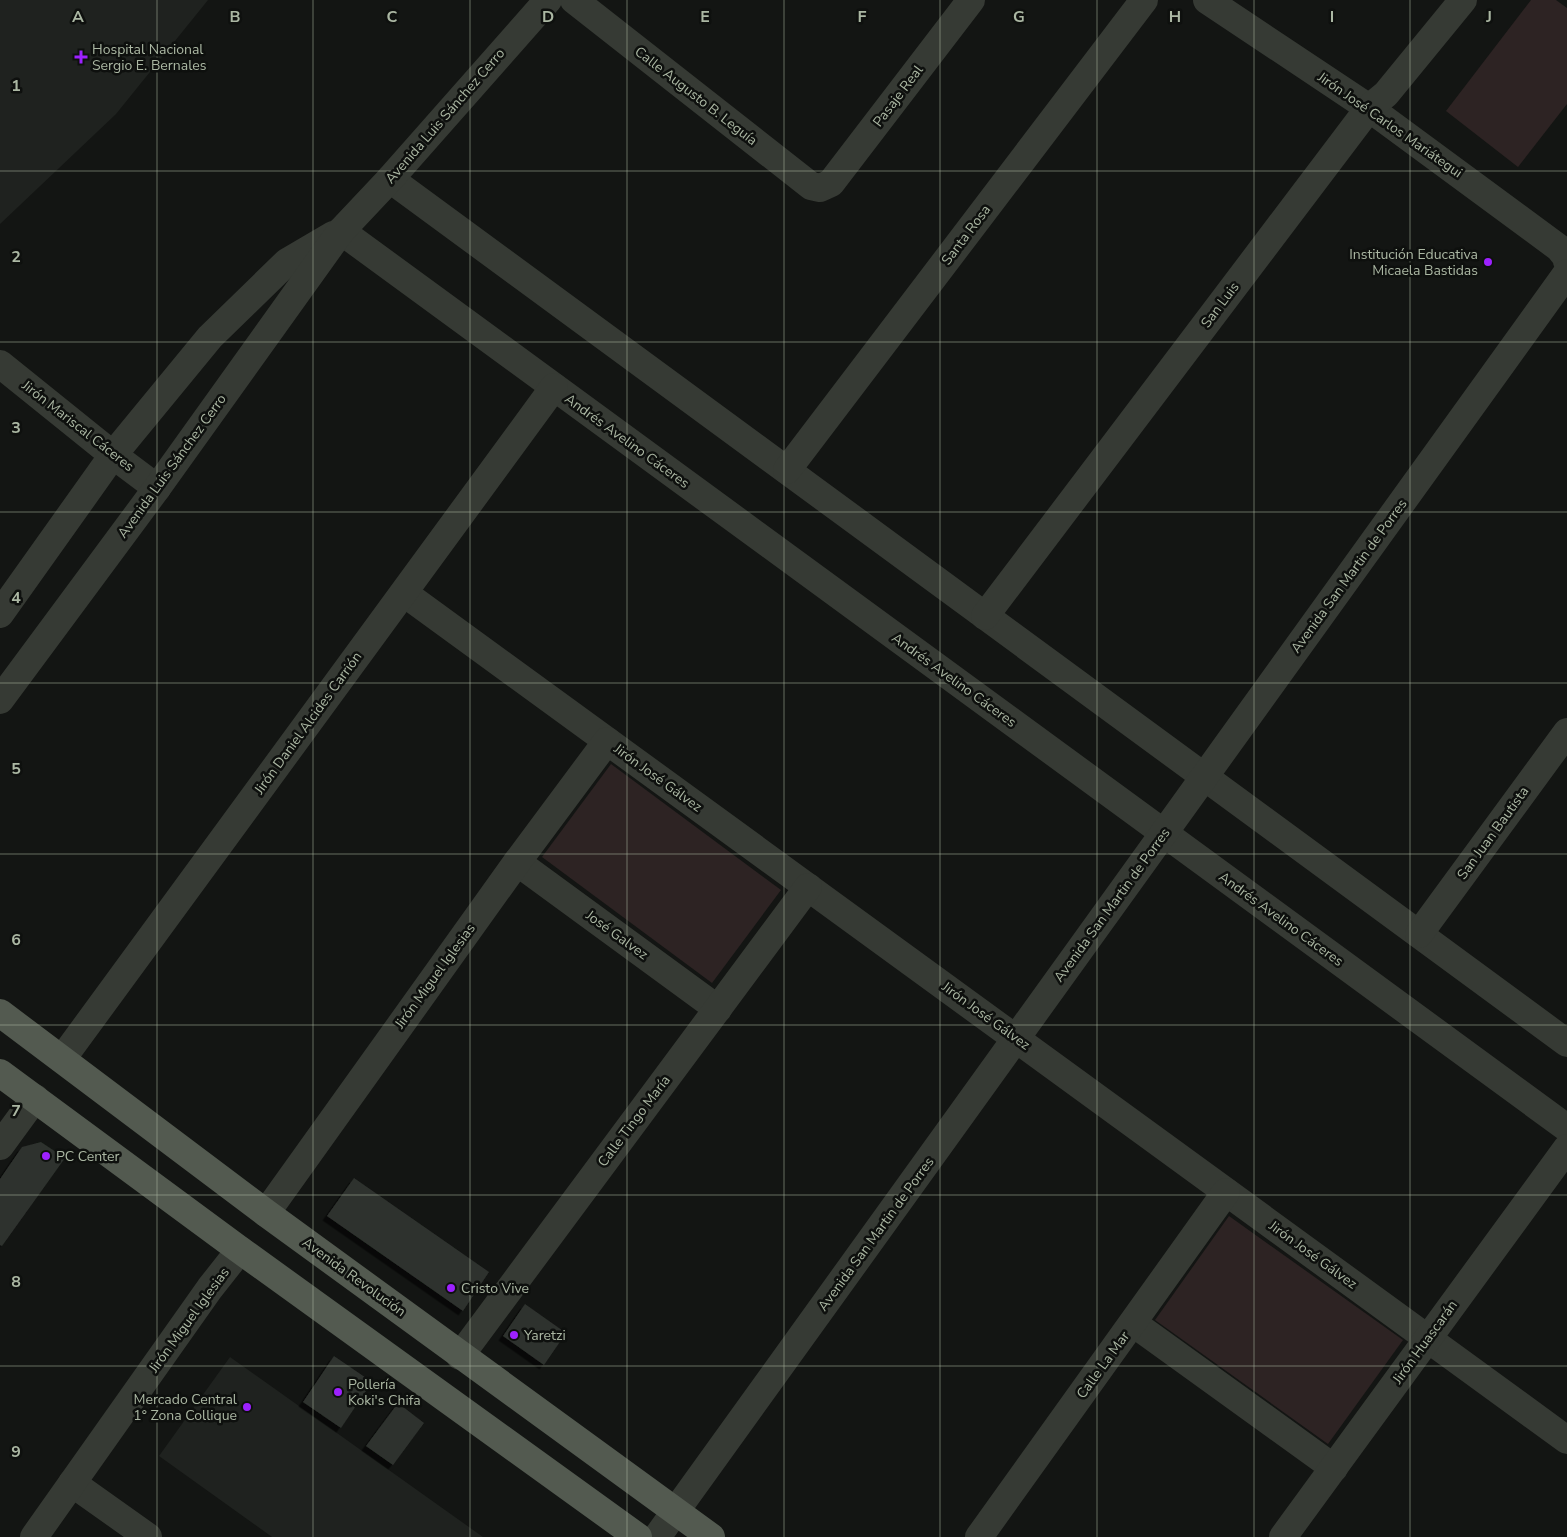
<svg xmlns="http://www.w3.org/2000/svg" width="1567" height="1537" font-family="'Nunito Sans',sans-serif">
	<defs>
		<filter id="shadow"><feDropShadow dx="-4.5" dy="4.5" stdDeviation="0" flood-color="#0009"/></filter>
	</defs>
	<rect width="100%" height="100%" fill="#131513"/>
	<g fill="#1f221f">
		<path d="M0 0H208L116 114 0 224Z"/>
		<path d="M230 1357 483 1537H272L159 1456Z"/>
	</g>
	<g fill="#2d2323">
		<path d="M1531 0H1556L1567 8V104L1518 167 1446 111Z"/>
		<path d="M611 764 781 890 712 983 542 857Z"/>
		<path d="M1229 1216 1403 1340 1328 1444 1155 1320Z"/>
	</g>
	<g fill="#2e322e" filter="url(#shadow)">
		<path d="M41 1142 65 1158 2 1246 0 1245V1179L22 1147Z"/>
		<path d="M354 1178 489 1272 463 1311 327 1216Z"/>
		<path d="M525 1304 566 1333 544 1365 503 1336Z"/>
		<path d="M334 1356 372 1382 341 1428 303 1402Z"/>
		<path d="M398 1403 424 1423 393 1465 366 1446Z"/>
	</g>
	<g fill="none" stroke-linecap="round" stroke-linejoin="round">
		<g stroke="#363a34" stroke-width="28">
			<path d="M574 0 811 186 820 188 831 183 971 0"/>
			<path d="M1207 0 1369 108 1559 248 1567 258V261"/>
			<path d="M390 179 1567 1043"/>
			<path d="M341 231 1567 1128"/>
			<path d="M0 364 113 455 157 488"/>
			<path d="M787 470 1144 0"/>
			<path d="M404 593 1567 1440"/>
			<path d="M0 614 113 455 210 337 287 262 333 235"/>
			<path d="M985 616 1369 108 1386 94 1463 0"/>
			<path d="M0 700 157 488 341 231 390 179 548 0"/>
			<path d="M517 862 718 1009"/>
			<path d="M1419 934 1567 732"/>
			<path d="M62 1059 554 387"/>
			<path d="M0 1146 35 1098"/>
			<path d="M266 1213 517 862 607 741"/>
			<path d="M1133 1323 1334 1468"/>
			<path d="M460 1356 808 887"/>
			<path d="M72 1483 148 1537"/>
			<path d="M34 1537 210 1288 240 1250"/>
			<path d="M657 1537 1567 273"/>
			<path d="M979 1537 1226 1192"/>
			<path d="M1283 1537 1567 1148"/>
		</g>
		<g stroke="#535a50" stroke-width="28">
			<path d="M0 1013 266 1213 711 1537"/>
			<path d="M0 1073 240 1250 638 1537"/>
		</g>
	</g>
	<path fill="none" stroke="#abb7a3" stroke-width="1" stroke-opacity="0.55" d="M157 0V1537M313 0V1537M470 0V1537M627 0V1537M784 0V1537M940 0V1537M1097 0V1537M1254 0V1537M1410 0V1537M0 171H1567M0 342H1567M0 512H1567M0 683H1567M0 854H1567M0 1025H1567M0 1195H1567M0 1366H1567"/>
	<g fill="#9d21ff" stroke="#0e100e" stroke-width="2">
		<path d="M78.5 49.5h5v5h5v5h-5v5h-5v-5h-5v-5h5z"/>
		<circle cx="1488" cy="262" r="5"/>
		<circle cx="46" cy="1156" r="5"/>
		<circle cx="451" cy="1288" r="5"/>
		<circle cx="514" cy="1335" r="5"/>
		<circle cx="338" cy="1392" r="5"/>
		<circle cx="247" cy="1407" r="5"/>
	</g>
	<g text-anchor="middle" dominant-baseline="central" stroke-width="5" stroke-linejoin="round" paint-order="stroke">
		<g font-size="14" fill="#abb7a3" stroke="#0e100e" text-anchor="start">
			<text x="92" y="49">Hospital Nacional<tspan x="92" dy="16">Sergio E. Bernales</tspan></text>
			<text x="1478" y="254" text-anchor="end">Institución Educativa<tspan x="1478" dy="16">Micaela Bastidas</tspan></text>
			<text x="56" y="1156">PC Center</text>
			<text x="461" y="1288">Cristo Vive</text>
			<text x="524" y="1335">Yaretzi</text>
			<text x="348" y="1384">Pollería<tspan x="348" dy="16">Koki's Chifa</tspan></text>
			<text x="237" y="1399" text-anchor="end">Mercado Central<tspan x="237" dy="16">1° Zona Collique</tspan></text>
		</g>
		<g font-size="14" fill="#abb7a3" stroke="#0e100e">
			<text transform="translate(696 96) rotate(38)">Calle Augusto B. Leguía</text>
			<text transform="translate(898 96) rotate(-53)">Pasaje Real</text>
			<text transform="translate(445 116) rotate(-49)">Avenida Luis Sánchez Cerro</text>
			<text transform="translate(1390 125) rotate(35)">Jirón José Carlos Mariátegui</text>
			<text transform="translate(966 235) rotate(-53)">Santa Rosa</text>
			<text transform="translate(1220 305) rotate(-53)">San Luis</text>
			<text transform="translate(78 426) rotate(38)">Jirón Mariscal Cáceres</text>
			<text transform="translate(627 441) rotate(36)">Andrés Avelino Cáceres</text>
			<text transform="translate(172 466) rotate(-54)">Avenida Luis Sánchez Cerro</text>
			<text transform="translate(1349 576) rotate(-54)">Avenida San Martin de Porres</text>
			<text transform="translate(954 680) rotate(36)">Andrés Avelino Cáceres</text>
			<text transform="translate(308 723) rotate(-54)">Jirón Daniel Alcides Carrión</text>
			<text transform="translate(658 778) rotate(36)">Jirón José Gálvez</text>
			<text transform="translate(1493 833) rotate(-54)">San Juan Bautista</text>
			<text transform="translate(1112 905) rotate(-54)">Avenida San Martin de Porres</text>
			<text transform="translate(1281 919) rotate(36)">Andrés Avelino Cáceres</text>
			<text transform="translate(617 935) rotate(36)">José Galvez</text>
			<text transform="translate(435 976) rotate(-54)">Jirón Miguel Iglesias</text>
			<text transform="translate(986 1016) rotate(36)">Jirón José Gálvez</text>
			<text transform="translate(634 1121) rotate(-53)">Calle Tingo María</text>
			<text transform="translate(876 1234) rotate(-54)">Avenida San Martin de Porres</text>
			<text transform="translate(1313 1255) rotate(36)">Jirón José Gálvez</text>
			<text transform="translate(354 1277) rotate(36)">Avenida Revolución</text>
			<text transform="translate(189 1320) rotate(-54)">Jirón Miguel Iglesias</text>
			<text transform="translate(1425 1342) rotate(-54)">Jirón Huascarán</text>
			<text transform="translate(1103 1365) rotate(-54)">Calle La Mar</text>
		</g>
	</g>
	<g font-size="16" text-anchor="middle" font-weight="bold" fill="#abb7a3" stroke="#0e100e" stroke-width="5" stroke-linejoin="round" paint-order="stroke">
		<text x="78" y="22">A</text>
		<text x="235" y="22">B</text>
		<text x="392" y="22">C</text>
		<text x="548" y="22">D</text>
		<text x="705" y="22">E</text>
		<text x="862" y="22">F</text>
		<text x="1019" y="22">G</text>
		<text x="1175" y="22">H</text>
		<text x="1332" y="22">I</text>
		<text x="1489" y="22">J</text>
		<text x="16" y="91">1</text>
		<text x="16" y="262">2</text>
		<text x="16" y="433">3</text>
		<text x="16" y="603">4</text>
		<text x="16" y="774">5</text>
		<text x="16" y="945">6</text>
		<text x="16" y="1116">7</text>
		<text x="16" y="1287">8</text>
		<text x="16" y="1457">9</text>
	</g>
</svg>
